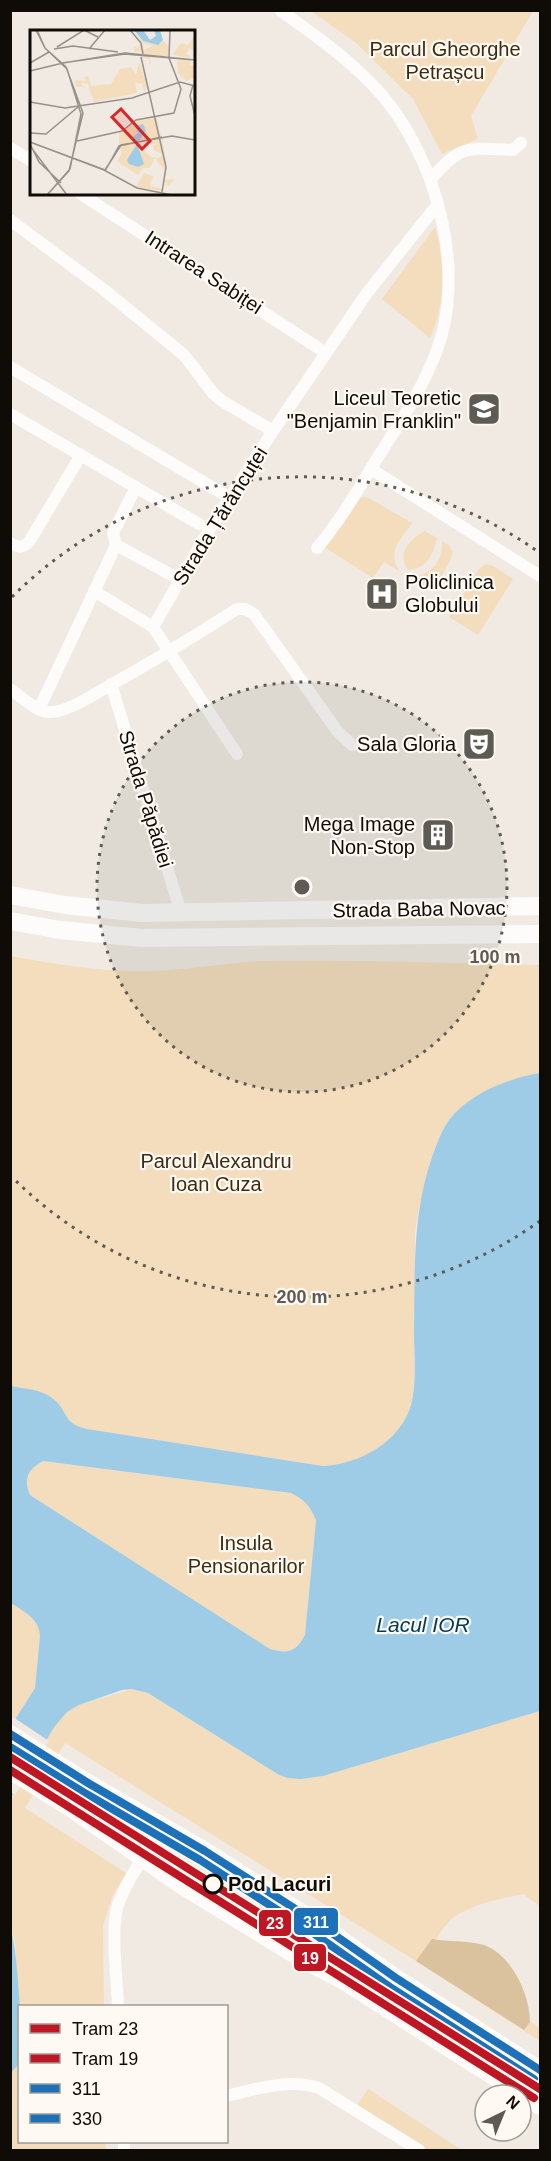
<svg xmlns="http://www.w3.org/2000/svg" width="551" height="2161" font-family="Arial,sans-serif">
	<rect width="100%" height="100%" fill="#f0eae2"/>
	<g fill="#f4ddbd">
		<path d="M311 11H533L471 116 478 139 442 154 413 99 355 42Z"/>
		<path d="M435 227C445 261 446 305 430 338L382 299Z"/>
		<path d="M367 497 412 523C400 542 387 549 399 571L384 562 373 578 324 547 357 498Z"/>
		<path d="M425 531 437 538C433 554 427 569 408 570 396 553 410 539 425 531Z"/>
		<path d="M442 541 449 545 453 552 450 561 433 591 410 578C431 574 443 563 442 541Z"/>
		<path d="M486 564 493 566 513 579 478 635 449 617 479 569Z"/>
		<path d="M10 956C55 964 100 972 146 971 187 971 227 962 268 961 359 960 450 963 540 965V1073C511 1078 489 1090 465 1107 461 1111 454 1114 450 1119 433 1137 418 1207 415 1234 415 1272 415 1310 414 1349 414 1368 416 1389 410 1408 397 1444 359 1464 323 1466 272 1458 220 1450 168 1442 140 1438 110 1435 82 1428 64 1423 64 1406 50 1397 40 1389 23 1389 11 1386Z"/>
		<path d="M43 1461 291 1493C306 1501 309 1505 316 1520L305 1635C297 1652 288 1654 270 1649L30 1495C23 1479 28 1469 43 1461Z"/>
		<path d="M11 1603C24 1612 39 1618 40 1636L35 1688 11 1726Z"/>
		<path d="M132 1689 148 1693 279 1775 301 1779 323 1776 540 1711V1906L523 1894C500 1899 464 1905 448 1923 439 1932 433 1946 427 1956L540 2028V2041L416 1961 65 1743 25 1808 126 1873 112 1897 103 1926 104 2006H20L19 2020 15 1941 10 1927V1797L55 1726 67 1712 79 1705Z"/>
		<path d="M19 2061 20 2142H106V2150H11L10 2073Z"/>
		<path d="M368 2089 462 2150H426L356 2107Z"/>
	</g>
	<path fill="#dbc29e" d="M432 1939C449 1942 467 1940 484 1945 512 1955 530 1995 530 2022L524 2030 416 1961Z"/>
	<g fill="#9ecce6" fill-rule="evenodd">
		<path d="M540 1073V1711L323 1776 301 1779 288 1778 279 1775 148 1693 132 1689 122 1690 79 1705 67 1712 55 1726 11 1797V1726L35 1688 40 1636C39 1618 24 1612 11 1603V1386C24 1389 41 1389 52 1398 69 1410 61 1423 87 1429L323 1466C360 1464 400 1442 411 1405 417 1382 414 1356 414 1332 415 1271 412 1215 432 1157 437 1144 441 1131 449 1120 470 1093 509 1078 540 1073ZM43 1461 291 1493C306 1501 309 1505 316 1520L305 1635C296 1652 288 1654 270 1649L30 1495C23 1479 28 1469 43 1461Z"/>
		<path d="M10 1927C17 1941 24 2046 19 2062 18 2066 14 2069 11 2073Z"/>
	</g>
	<path fill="#f0eae2" d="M13 1717 49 1741 15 1795 10 1792V1721Z"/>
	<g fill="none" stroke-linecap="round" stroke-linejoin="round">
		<g stroke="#fdfcfb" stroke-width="12">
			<path d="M280 10C316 36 352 61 381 94 436 158 467 269 437 350 423 388 400 423 378 457 359 488 341 520 317 548"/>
			<path d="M10 148 32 161"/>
			<path d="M431 179C463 142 468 149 513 150L521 143"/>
			<path d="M81 194 326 353"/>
			<path d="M10 220 103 289 184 355 213 393 222 401 273 431"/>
			<path d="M10 367 230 498"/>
			<path d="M10 414 199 524"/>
			<path d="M371 469 540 576"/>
			<path d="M10 543C19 548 22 548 29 542L81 455"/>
			<path d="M116 545 179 579"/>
			<path d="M94 591 153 627 237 754"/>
			<path d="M153 627 209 530 273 431 367 293 438 204"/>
			<path d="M111 684 181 913"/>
			<path d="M10 689C21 696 36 712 49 712 66 713 93 695 107 687 152 662 195 636 237 609H245L254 614 338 732 352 745"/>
			<path d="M39 709 116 545 113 533 136 487"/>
			<path d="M118 2006C117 1982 111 1931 117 1908 126 1879 147 1853 164 1828"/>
			<path d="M226 2096C257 2089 289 2078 319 2088L419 2150"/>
			<path d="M124 2142V2150"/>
		</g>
		<g stroke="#fdfcfb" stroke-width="18">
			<path d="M10 895 65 905 142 913 540 906"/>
			<path d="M10 921 60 930 142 938 540 934"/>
			<path d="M10 1734 88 1783 205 1851 319 1924 396 1978 540 2070"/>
			<path d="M10 1770 71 1808 183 1886 299 1957 344 1981 540 2106"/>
		</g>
		<defs>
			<path id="bus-1" d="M10 1734 88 1783 205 1851 319 1924 396 1978 540 2070"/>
			<path id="bus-2" d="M10 1747 83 1792 200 1860 313 1933 390 1987 534 2079"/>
		</defs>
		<use href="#bus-1" stroke="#fef9f3" stroke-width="12"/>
		<use href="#bus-2" stroke="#fef9f3" stroke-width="12"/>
		<use href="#bus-1" stroke="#1d71b8" stroke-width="8"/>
		<use href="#bus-2" stroke="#1d71b8" stroke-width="8"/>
		<defs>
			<path id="tram-1" d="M10 1757 540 2089"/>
			<path id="tram-2" d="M10 1770 534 2098"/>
		</defs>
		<use href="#tram-1" stroke="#fef9f3" stroke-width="12"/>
		<use href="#tram-2" stroke="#fef9f3" stroke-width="12"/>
		<use href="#tram-1" stroke="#be1622" stroke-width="8"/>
		<use href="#tram-2" stroke="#be1622" stroke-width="8"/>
	</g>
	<circle cx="302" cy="887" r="205" fill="#5e5a54" fill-opacity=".12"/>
	<g fill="none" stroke="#5e5a54" stroke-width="3" stroke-dasharray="3 6">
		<circle cx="302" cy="887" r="205"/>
		<path d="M540 1221A410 410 0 0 1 12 1177M12 597A410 410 0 0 1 540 553"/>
	</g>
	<defs>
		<symbol id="university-square" viewBox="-11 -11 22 22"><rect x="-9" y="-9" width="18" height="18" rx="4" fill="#5e5a54" stroke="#fef9f3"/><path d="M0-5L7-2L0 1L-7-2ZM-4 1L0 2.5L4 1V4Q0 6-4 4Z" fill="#fff"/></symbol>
		<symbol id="hospital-square" viewBox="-11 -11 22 22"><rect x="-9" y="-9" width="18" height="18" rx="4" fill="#5e5a54" stroke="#fef9f3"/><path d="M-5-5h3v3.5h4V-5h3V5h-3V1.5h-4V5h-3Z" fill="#fff"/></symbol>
		<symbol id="theatre-square" viewBox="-11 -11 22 22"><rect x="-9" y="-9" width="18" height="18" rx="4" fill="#5e5a54" stroke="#fef9f3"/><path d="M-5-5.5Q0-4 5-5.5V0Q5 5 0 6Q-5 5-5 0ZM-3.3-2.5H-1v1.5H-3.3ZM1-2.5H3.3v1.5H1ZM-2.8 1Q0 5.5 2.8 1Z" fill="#fff"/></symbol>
		<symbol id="building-square" viewBox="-11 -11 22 22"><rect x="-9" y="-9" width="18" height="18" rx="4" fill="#5e5a54" stroke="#fef9f3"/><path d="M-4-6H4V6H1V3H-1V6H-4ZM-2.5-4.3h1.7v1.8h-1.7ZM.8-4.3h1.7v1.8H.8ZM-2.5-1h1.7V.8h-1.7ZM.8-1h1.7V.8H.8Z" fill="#fff"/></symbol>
	</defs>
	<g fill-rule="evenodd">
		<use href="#university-square" x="465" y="390" width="38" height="38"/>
		<use href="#hospital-square" x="363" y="575" width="38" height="38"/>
		<use href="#theatre-square" x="460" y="725" width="38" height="38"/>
		<use href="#building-square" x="419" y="816" width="38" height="38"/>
	</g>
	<circle fill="#fef9f3" stroke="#0f0c07" stroke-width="3" cx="213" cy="1884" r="9"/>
	<g text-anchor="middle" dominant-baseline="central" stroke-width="4.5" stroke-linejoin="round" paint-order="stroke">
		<g font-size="20" fill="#3d2c12" stroke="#fef9f3">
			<text x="445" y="49">Parcul Gheorghe<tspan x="445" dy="23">Petrașcu</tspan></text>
			<text x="216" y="1161">Parcul Alexandru<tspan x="216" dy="23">Ioan Cuza</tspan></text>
			<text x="246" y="1543">Insula<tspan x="246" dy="23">Pensionarilor</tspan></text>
		</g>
		<g font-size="20" fill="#0f0c07" stroke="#fef9f3">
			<text transform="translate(204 272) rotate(33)">Intrarea Sabiței</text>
			<text transform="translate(220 516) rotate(-58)">Strada Țărăncuței</text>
			<text transform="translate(146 799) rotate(73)">Strada Păpădiei</text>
			<text transform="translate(419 909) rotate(-1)">Strada Baba Novac</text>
		</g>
		<g font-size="20" fill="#0f0c07" stroke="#fef9f3" text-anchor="end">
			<text x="461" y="398">Liceul Teoretic<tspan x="461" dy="23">"Benjamin Franklin"</tspan></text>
			<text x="405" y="582" text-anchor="start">Policlinica<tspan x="405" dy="23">Globului</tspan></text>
			<text x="456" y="744">Sala Gloria</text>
			<text x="415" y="824">Mega Image<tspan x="415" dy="23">Non-Stop</tspan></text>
		</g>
		<g font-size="20" font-weight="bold" fill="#0f0c07" stroke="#fef9f3" text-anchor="start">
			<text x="228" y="1884">Pod Lacuri</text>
		</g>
		<g font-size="21" font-style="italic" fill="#013c57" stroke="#fef9f3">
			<text x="423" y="1624">Lacul IOR</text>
		</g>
	</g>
	<g transform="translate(30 30)">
		<rect width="165" height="165" fill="#f0eae2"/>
		<path d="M100 0 113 11 127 15 133 11 139 16 138 26H117L122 27 120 29 121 33 119 35 120 29 113 28 111 21 105 22 104 16 107 18 111 14 113 20 123 16 113 13 108 9 110 13ZM165 5V22L160 18 155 24H158L161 28 142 25 151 13 158 15ZM161 30 160 35 165 36V48L156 51 148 43 147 31ZM109 32 117 54 115 63 112 54 105 53 107 63 64 72 58 54 51 52 52 56 56 57H47L46 56 45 50 56 51 54 47 58 46 61 56 81 54 90 39 101 37 106 45ZM127 88 131 107 107 113 121 127 128 128 134 124 124 121 123 115 130 112 120 115 116 112 132 109 137 138 135 150 145 149 138 156 136 152 133 161 106 157 114 143 123 146 120 156 134 159V140L125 128 120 138H113L108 145 87 131 92 123 89 117 106 113 89 116V103L106 91Z" fill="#f4ddbd"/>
		<path d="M104 0H113L120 10 126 6 124 0H130L133 10 128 15 113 11ZM113 94 116 101 107 114 114 134 108 137 99 134 97 130 107 114 101 108 108 103 105 96Z" fill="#9ecce6"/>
		<path fill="none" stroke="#96918a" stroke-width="1.5" d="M6 0 15 18 37 39 51 84 40 139 17 165M7 0 15 18 36 37 53 83 39 141 17 165M100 0 111 13 113 24M27 17 54 0 68 7M24 19 43 16 88 22M59 19 75 0M111 27 136 137 132 162M0 33 19 22M32 33 95 24 165 30M33 33 95 23 165 30M0 41 33 33M163 55 160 66 165 86M0 72 35 78 102 68 150 52 165 56M0 103 16 104 48 77M47 111 92 101 106 90 144 83 151 59 139 28 140 0M0 112 74 140 107 158 142 165M0 112 75 140 91 115 142 106 165 110M0 114 9 132 31 153M0 116 37 165M75 141 89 116 132 107"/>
		<path fill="#d62828" fill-opacity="0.15" stroke="#d62828" stroke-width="3" d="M91 79 120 111 112 119 82 87Z"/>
		<rect width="165" height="165" fill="none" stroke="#0f0c07" stroke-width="3"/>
	</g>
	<circle cx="302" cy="887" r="9" fill="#5e5a54" stroke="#fef9f3" stroke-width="3"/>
	<g font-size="18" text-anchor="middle" font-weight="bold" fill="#5e5a54" stroke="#fef9f3" stroke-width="4.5" stroke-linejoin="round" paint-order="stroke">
		<text x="495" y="963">100 m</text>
		<text x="302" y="1303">200 m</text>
	</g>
	<g stroke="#fef9f3" stroke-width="2">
		<rect x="293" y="1907" width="46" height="29" rx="6" fill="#1d71b8"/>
		<rect x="258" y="1909" width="34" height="28" rx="6" fill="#be1622"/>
		<rect x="293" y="1943" width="34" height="29" rx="6" fill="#be1622"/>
	</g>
	<g font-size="16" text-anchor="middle" font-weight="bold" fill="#fff">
		<text x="316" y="1928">311</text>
		<text x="275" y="1929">23</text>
		<text x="310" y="1964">19</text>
	</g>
	<rect width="551" height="2161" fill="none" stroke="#0f0c07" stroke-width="24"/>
	<rect x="18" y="2005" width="210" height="138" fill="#fef9f3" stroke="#9e9a95" stroke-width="1.5"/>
	<rect x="30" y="2024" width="30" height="9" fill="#be1622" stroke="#9e9a95" stroke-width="1.5"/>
	<text x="72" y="2035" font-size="18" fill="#0f0c07">Tram 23</text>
	<rect x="30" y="2054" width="30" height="9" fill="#be1622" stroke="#9e9a95" stroke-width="1.5"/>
	<text x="72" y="2065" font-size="18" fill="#0f0c07">Tram 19</text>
	<rect x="30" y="2084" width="30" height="9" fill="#1d71b8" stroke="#9e9a95" stroke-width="1.5"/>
	<text x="72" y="2095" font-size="18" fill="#0f0c07">311</text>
	<rect x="30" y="2114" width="30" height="9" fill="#1d71b8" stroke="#9e9a95" stroke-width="1.5"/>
	<text x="72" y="2125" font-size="18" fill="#0f0c07">330</text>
	<g transform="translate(503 2113) rotate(43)"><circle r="28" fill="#fef9f3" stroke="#9e9a95" stroke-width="1.5"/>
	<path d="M0-4.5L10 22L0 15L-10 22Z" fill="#5e5a54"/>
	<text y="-9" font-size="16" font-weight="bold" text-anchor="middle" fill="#0f0c07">N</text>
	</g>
</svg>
